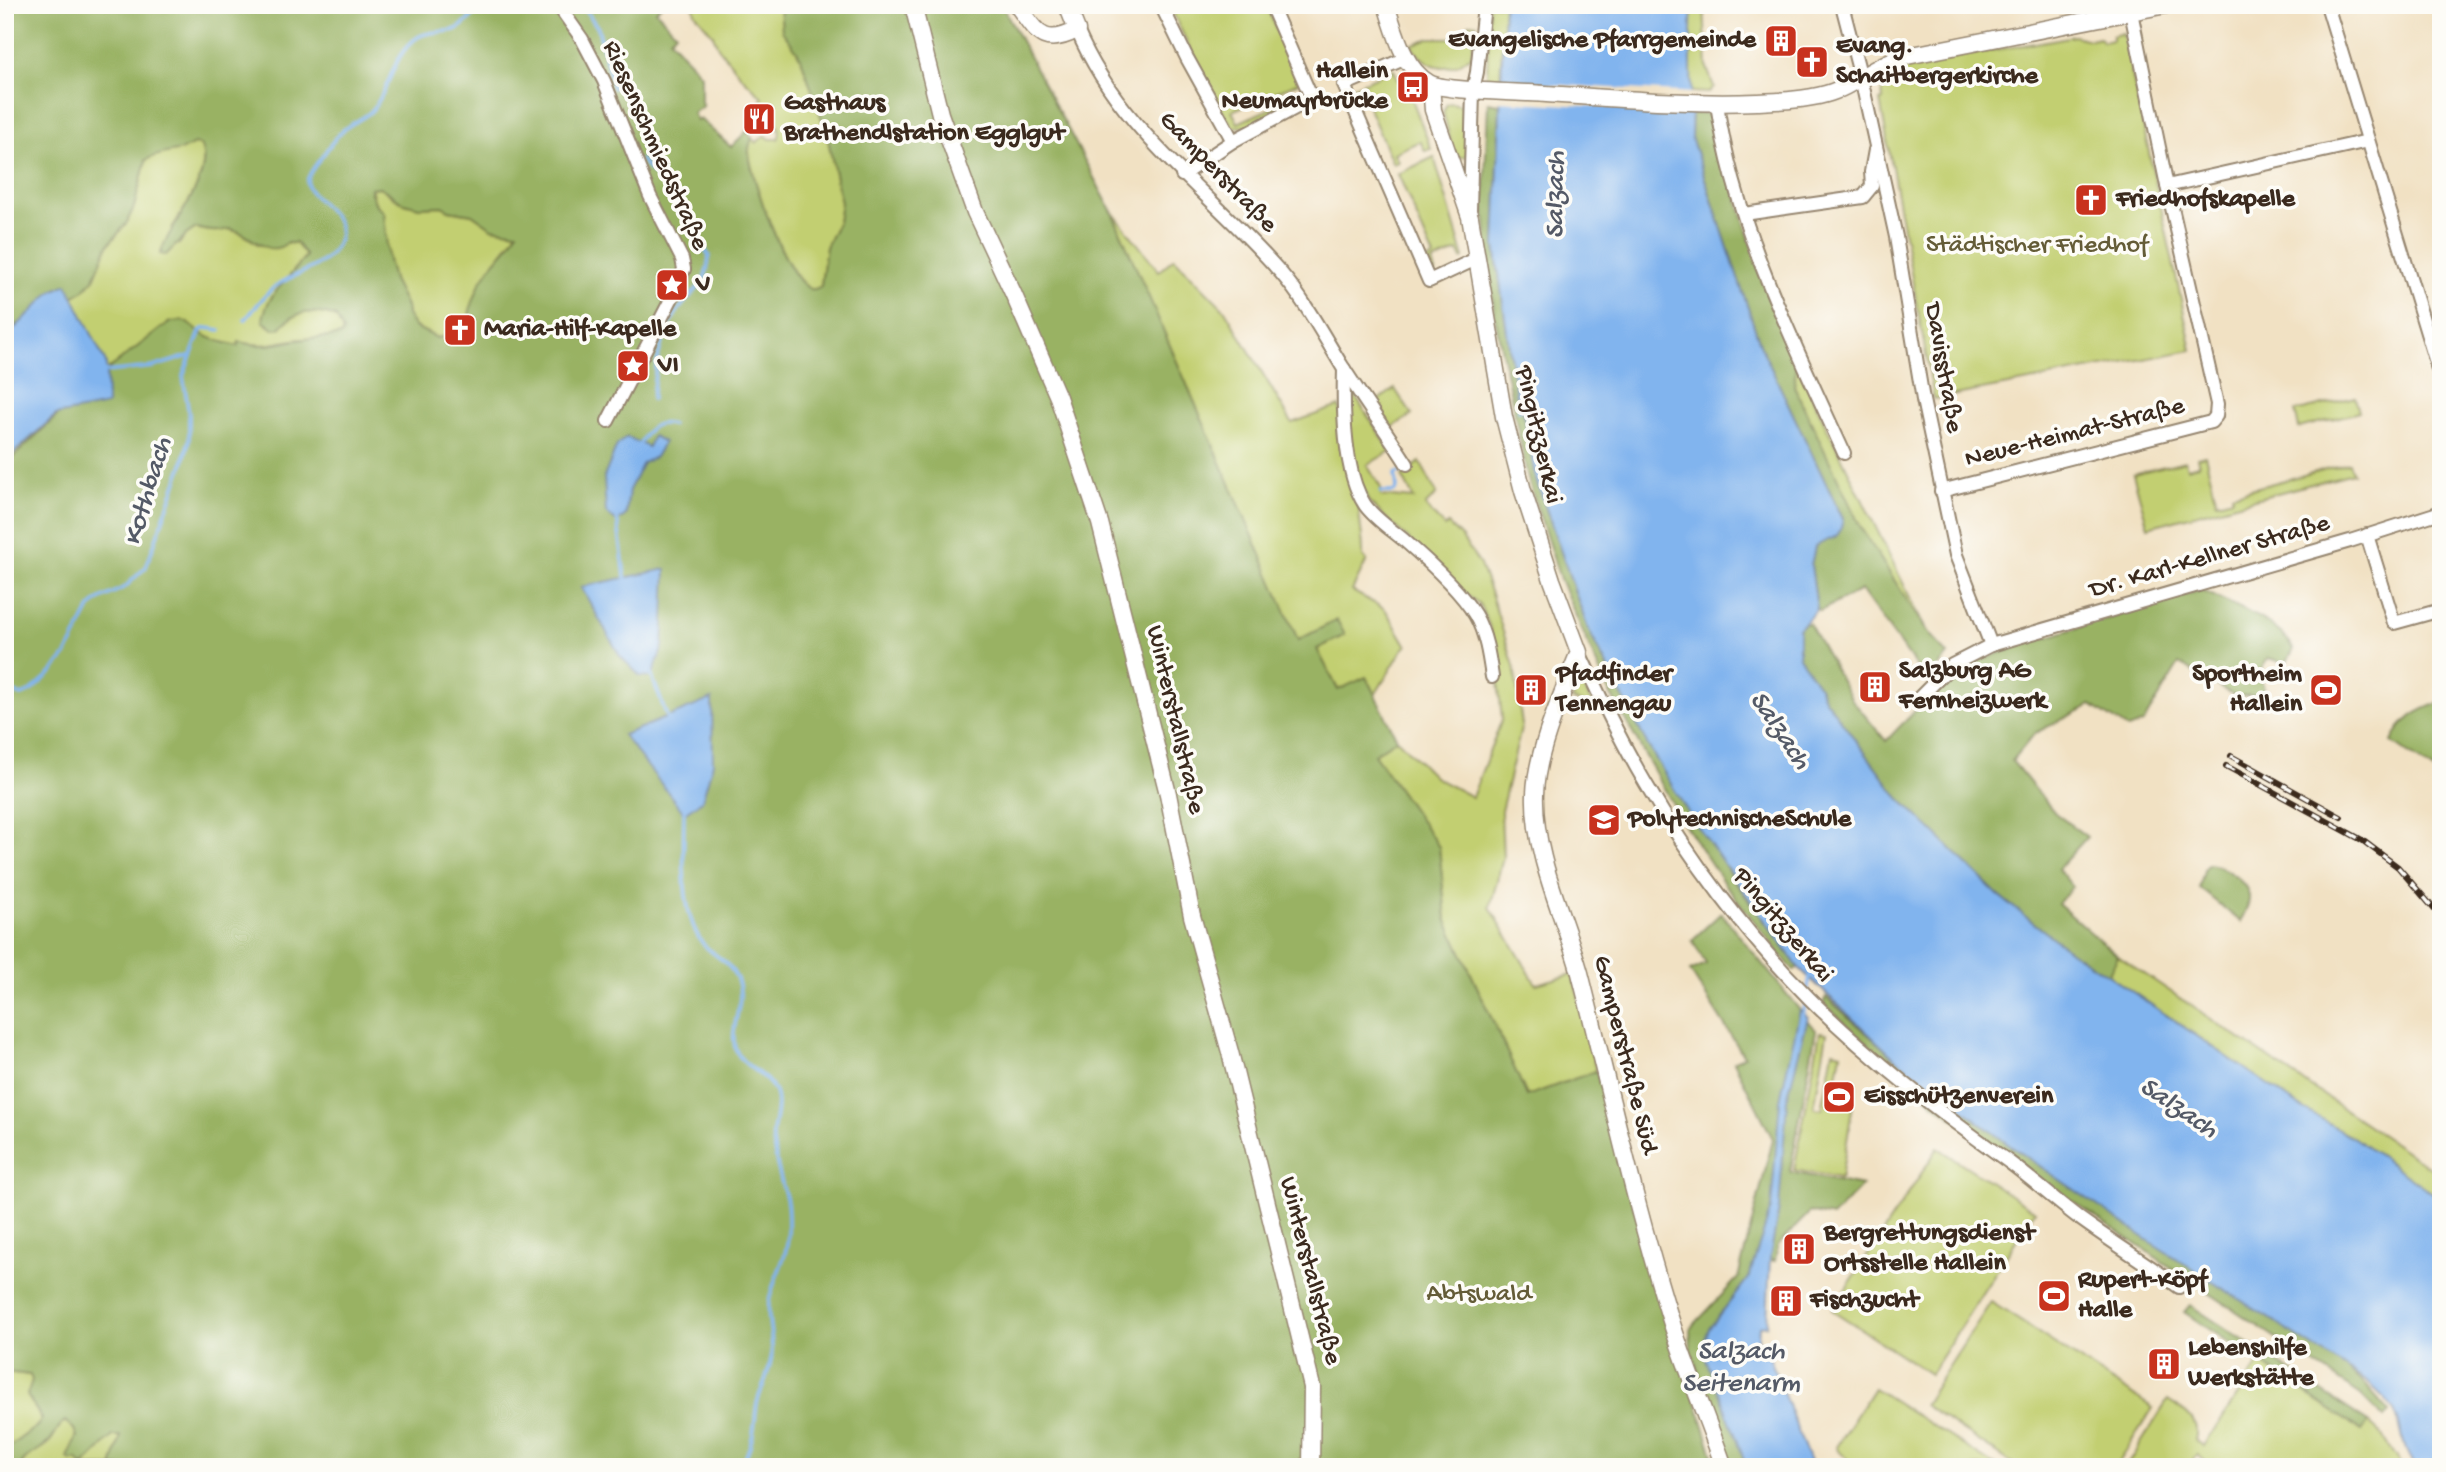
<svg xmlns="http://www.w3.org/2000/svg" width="2446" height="1472" font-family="'Gochi Hand',sans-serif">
	<rect width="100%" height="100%" fill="#fdfcf7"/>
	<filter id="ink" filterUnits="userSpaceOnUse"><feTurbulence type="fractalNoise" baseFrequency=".0143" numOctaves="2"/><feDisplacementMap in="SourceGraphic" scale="14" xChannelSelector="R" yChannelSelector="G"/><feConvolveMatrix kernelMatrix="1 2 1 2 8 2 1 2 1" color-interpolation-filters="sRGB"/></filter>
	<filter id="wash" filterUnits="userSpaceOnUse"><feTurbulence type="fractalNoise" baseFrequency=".00686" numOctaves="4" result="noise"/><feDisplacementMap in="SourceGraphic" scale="28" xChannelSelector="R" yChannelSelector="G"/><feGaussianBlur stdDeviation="1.57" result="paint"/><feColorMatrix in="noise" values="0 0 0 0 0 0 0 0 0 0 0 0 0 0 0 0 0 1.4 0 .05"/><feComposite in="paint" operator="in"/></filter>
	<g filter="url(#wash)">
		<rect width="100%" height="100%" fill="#f1e1c3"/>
		<g fill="#c2cf71" stroke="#7e7c48" stroke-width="2">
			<path d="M693 5H780L783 31 797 51 803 64 827 134 841 203 838 222 826 247 821 286C817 289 816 290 811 289 787 282 751 178 749 153 748 148 750 143 752 138L756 143 765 135 770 139H778C785 125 770 113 760 101L763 98 741 76 718 47 713 35 695 13Z"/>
			<path d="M1169 5H1266L1299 82 1232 111 1238 123 1300 95 1298 99 1244 127H1233L1212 95Z"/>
			<path d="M1489 5H1504L1500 82 1487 77Z"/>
			<path d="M1692 5H1704L1707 68 1714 87 1709 93 1691 92 1689 57Z"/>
			<path d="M1469 23 1477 24 1471 57C1464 59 1462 63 1456 65 1437 72 1420 60 1411 45L1429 38H1468Z"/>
			<path d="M2123 33 2192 350 1934 399 1880 101 1883 100 1881 79 1895 68 2074 36 2090 40 2100 38 2102 42 2112 40V36Z"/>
			<path d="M1394 69 1398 80 1404 78 1431 149 1425 151 1420 141 1394 153 1398 162 1393 164 1361 90 1352 93 1350 88Z"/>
			<path d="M1452 103 1464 106 1467 110V156L1459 158 1453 151 1443 112 1447 104Z"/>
			<path d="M194 144 200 145C213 169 185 208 172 228L179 244 186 235 196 228 217 231 229 229 243 234 259 245 296 243 306 255 269 302 267 325 274 329 280 328C285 322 291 315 298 313 315 308 346 313 342 335 328 338 316 338 302 339 275 341 269 349 239 342L238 346C226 343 210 340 200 332 192 327 190 323 181 320L65 411 5 465V330L42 315 126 224 134 207 146 159C161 151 179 154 194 144Z"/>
			<path d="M1434 157 1464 258 1462 259 1458 251 1432 262 1435 272 1430 274 1426 261 1434 257 1398 174Z"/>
			<path d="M380 187 394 198 419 207 442 206 449 210 472 214 493 228 517 232C506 251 489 265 479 286 473 300 473 314 468 328L463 333 437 338 415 327 407 315 406 306 393 280 388 260 384 213 375 203 371 188Z"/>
			<path d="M1111 210 1159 271 1174 258 1225 310 1292 423 1339 406 1359 501C1358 520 1364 538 1363 557L1367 560 1352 591 1385 609 1407 646 1403 649 1375 695 1366 677 1339 691 1317 649 1344 635 1298 641Z"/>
			<path d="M1796 364 1926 630 1862 530 1821 446 1794 386Z"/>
			<path d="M1395 389 1412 415 1391 428 1375 402Z"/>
			<path d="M1350 394 1354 395 1391 451 1367 465 1381 488V496L1414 499 1402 476 1420 462 1437 494 1425 506 1445 527 1448 524 1462 538 1480 565 1491 594 1514 666 1522 725 1501 811 1503 858 1490 907 1536 984 1573 974 1596 1071 1527 1096 1446 919 1439 847 1374 754 1397 739 1434 777 1472 797 1502 719 1495 653 1489 625 1479 604 1467 595 1368 501 1356 469 1349 433 1348 395Z"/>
			<path d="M2355 397 2359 412 2299 428 2295 412Z"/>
			<path d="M2205 455 2217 502 2233 498 2232 494 2349 463 2353 473 2148 527 2133 474 2185 461 2187 468 2199 465 2197 457Z"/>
			<path d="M1580 683H1582L1593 706 1572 700Z"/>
			<path d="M2118 956 2441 1175V1199L2354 1138 2302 1108 2108 975Z"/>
			<path d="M1820 1032 1827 1033 1814 1108 1822 1109 1833 1051 1841 1053 1836 1082 1856 1085 1841 1178 1794 1170Z"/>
			<path d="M1938 1148 2035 1211 1930 1374 1832 1310Z"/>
			<path d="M1991 1302 2153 1408 2115 1467H2018L1924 1405Z"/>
			<path d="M2260 1362 2361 1430 2368 1422 2379 1432 2402 1467H2211L2198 1455 2187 1467H2126L2168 1400C2184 1411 2201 1419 2195 1440L2204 1446Z"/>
			<path d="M5 1372 30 1375 33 1380 27 1395 42 1419 37 1426 5 1450Z"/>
			<path d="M1874 1388 1997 1467H1861L1839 1452 1836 1447Z"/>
			<path d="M65 1421 74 1429 77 1436 68 1455 100 1447 113 1436H121L112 1467H20C27 1453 41 1451 51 1440 56 1433 58 1426 65 1421Z"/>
		</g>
		<g fill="#99b263" stroke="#6a6e40" stroke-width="2" fill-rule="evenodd">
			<path d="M5 5H662L656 11 676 33 670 39 701 75V102L703 106 693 113 697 121 700 119 731 147 747 131 752 138C750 143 748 148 749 153 751 178 787 282 811 289 816 290 817 288 821 286L826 247 838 222 841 203 827 134 803 64 797 51 782 31 780 5H1002L1111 210 1298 640 1337 620 1345 635 1317 649 1338 690 1366 677 1397 739 1374 754 1439 847 1446 919 1527 1096 1596 1071 1623 1173 1717 1467H112L121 1436H113L83 1466 76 1459 71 1461 68 1458 77 1436 74 1429 65 1421C58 1426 56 1433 51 1440 41 1451 27 1453 20 1467H5V1450L37 1426 42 1419 27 1395 32 1380 30 1375 5 1372V465L96 379 168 323C191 317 187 326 204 335 214 341 226 343 238 346L239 342C267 348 272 344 298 340 313 337 327 339 342 335L343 331 336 317C315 310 295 309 280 328L274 329 263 321C265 294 292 277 306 256L296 243H287C266 260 251 232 230 229 226 229 222 231 219 231 211 232 203 230 196 228L186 235 166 255 160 254C169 225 217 175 200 145L194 144C179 154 161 151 146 160L134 207 126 224 108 245 94 279 84 290 70 299 5 330ZM380 187 404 203 419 207 442 206 449 210 472 214 492 228 517 232 510 244 491 266 480 283 470 310 468 328 463 333 437 338 415 327 407 315 406 306 393 280 388 260 384 213 375 203 371 193V188Z"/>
			<path d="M1488 102 1500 104 1495 246 1516 397H1521L1535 477 1588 629 1614 682 1733 879 1798 967 1794 971 1726 886 1683 822 1606 686 1560 579 1528 479 1494 313 1484 203Z"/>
			<path d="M1692 113 1713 115 1762 281 1796 364 1794 386 1862 530 1926 630 1948 655 1927 681 1861 590 1820 611 1817 609 1811 565 1815 547 1843 519 1761 347 1691 137Z"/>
			<path d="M2201 590C2229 604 2279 621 2294 649L2286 663 2268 658 2259 673 2264 688 2258 695 2236 696 2179 664 2143 723 2128 729 2091 705 2035 733 2012 761 2055 813 2087 837 2058 869 2072 886 2058 904 2118 956 2108 975 2071 952 1998 895 1899 798 1824 698 1819 686 1799 657V629L1804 624 1809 623 1852 700 1886 741 1926 699 1973 663 2021 645Z"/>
			<path d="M2441 702V776L2392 742C2401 719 2418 710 2441 702Z"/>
			<path d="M2209 864C2223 866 2251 883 2249 900 2248 907 2243 915 2241 922L2199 888 2205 867Z"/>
			<path d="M1721 913 1816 1030 1790 1172 1862 1186 1832 1217 1810 1212 1778 1245 1775 1261 1756 1258 1749 1277 1709 1329 1746 1467H1731L1691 1351 1690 1329 1738 1278 1773 1139 1734 1062 1744 1056 1690 971 1706 964 1692 940Z"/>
			<path d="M1826 997 1891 1055 2341 1364 2364 1383 2389 1412 2384 1418 2361 1395 2005 1156 1932 1102 1823 1003Z"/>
			<path d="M2190 1305 2368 1422 2362 1431 2184 1312Z"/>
		</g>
		<g fill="#81b4ee" stroke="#5e6f86" stroke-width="2">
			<path d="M1504 5H1692C1689 49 1693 93 1691 137L1761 347 1843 519C1839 544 1831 535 1815 547L1811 565 1817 609 1799 629V657L1819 686 1824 698 1899 798 1998 895 2071 952 2108 975 2302 1108 2354 1138 2441 1199V1467H2416C2400 1446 2405 1437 2396 1415 2390 1401 2377 1391 2366 1381L2149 1241 2009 1145 1891 1055 1798 967 1692 819 1647 744 1588 629 1535 477 1521 397H1516L1495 246Z"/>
			<path d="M67 284 106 363 107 405 56 415 5 461V333L12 331 52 291Z"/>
			<path d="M653 436 664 442 655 457 643 463 629 490 626 515 617 522 606 513 604 477 617 445 627 437 648 447Z"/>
			<path d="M666 569 663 646 652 677 640 676 620 656 581 587Z"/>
			<path d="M712 699 713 763 702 801 684 813 623 735Z"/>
			<path d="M1800 1010 1808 1017 1787 1100 1779 1209 1770 1257 1767 1325 1759 1326 1758 1342 1764 1343 1812 1467H1746L1737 1439 1706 1360 1704 1342 1709 1329 1749 1277 1771 1208 1780 1100Z"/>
		</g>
		<path fill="#f1e1c3" d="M1497 81 1695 93V112L1496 101Z"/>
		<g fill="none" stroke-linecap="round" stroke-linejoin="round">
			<g stroke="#81b4ee" stroke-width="3.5">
				<path d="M582 5 598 28 613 88"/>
				<path d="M641 160C651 174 662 180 671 192 686 212 696 235 709 256 707 290 691 290 675 315 658 341 655 370 652 399"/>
				<path d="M245 320C255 309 264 294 277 285 298 271 326 268 337 244 352 214 307 201 307 182 308 173 318 162 323 155 330 145 337 134 347 127 355 121 367 117 373 109 391 87 393 53 418 37 429 30 442 33 454 30 465 26 474 14 481 5"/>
				<path d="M104 372 153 367 189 356"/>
				<path d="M1519 410 1525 400"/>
				<path d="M638 447C646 431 653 420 672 425"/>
				<path d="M1381 492H1394L1397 488 1395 474 1404 470"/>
				<path d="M617 517 626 583"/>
				<path d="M651 674 668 719"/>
				<path d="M5 690 22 695 31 691 52 672 66 655 90 608 97 601 125 587 146 567 183 464 189 440V414L183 376 201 330 207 328 220 330"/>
				<path d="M684 811C684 850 679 908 701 941 711 956 728 958 737 979 747 1002 729 1024 735 1047 741 1068 765 1072 774 1090 782 1106 771 1126 773 1142 775 1161 780 1176 785 1194 789 1205 788 1219 788 1231 789 1257 773 1277 769 1302 767 1319 772 1333 772 1349 772 1367 763 1384 758 1400 755 1409 756 1418 754 1427 753 1439 747 1455 741 1467"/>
				<path d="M1807 993 1810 976"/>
				<path d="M1803 1017 1806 1000"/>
			</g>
		</g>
	</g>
	<g filter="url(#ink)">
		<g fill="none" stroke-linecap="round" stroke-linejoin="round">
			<defs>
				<g id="minor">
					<path d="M558 5 582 39 604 81 650 196 682 259 684 269 679 284 608 421"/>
					<path d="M1161 5 1187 58 1233 141"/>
					<path d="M1842 5 1861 78 1896 237 1923 400 1956 555 1991 645"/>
					<path d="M2327 5 2441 379"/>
					<path d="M1077 30C1120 132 1211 192 1281 273 1305 301 1323 335 1342 366 1363 399 1386 431 1407 464"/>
					<path d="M1406 58 1344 85 1429 281 1476 259"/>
					<path d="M1717 104C1735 226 1793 341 1844 453"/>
					<path d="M1182 175 1233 141 1312 99 1271 5"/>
					<path d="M2167 186 2368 141"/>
					<path d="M1470 210 1473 90 1477 72 1484 5"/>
					<path d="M1744 214 1863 197 1872 186 1871 172 1875 150"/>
					<path d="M1344 369C1343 407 1343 472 1365 505 1375 519 1392 530 1405 541 1428 561 1460 590 1475 615 1486 634 1489 656 1492 677"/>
					<path d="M1941 491 2211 422 2216 416 2217 404 2167 186 2131 12"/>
					<path d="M2367 535 2394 623 2441 610"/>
					<path d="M1579 652C1600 697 1621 742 1646 784 1688 857 1749 938 1809 998 1870 1059 1939 1112 2009 1162 2033 1180 2055 1200 2079 1218 2112 1242 2146 1263 2179 1287"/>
					<path d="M1918 699 1952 665 1991 645 2350 541 2441 512"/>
				</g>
				<g id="tertiary">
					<path d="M913 5 940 114 975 212 1013 293 1058 397 1100 523 1168 794 1192 916 1230 1052 1312 1387 1311 1467"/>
					<path d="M1017 5C1037 32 1042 48 1077 30L1067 5"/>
					<path d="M1386 5C1395 31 1403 68 1429 83 1443 91 1509 92 1529 93 1604 97 1681 105 1757 102 1779 101 1804 100 1826 94 1853 87 1874 65 1902 57L2166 5"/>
					<path d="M1431 85 1433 110 1470 217 1504 417 1523 491 1552 580 1579 652C1563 692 1536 751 1535 794 1533 855 1564 915 1580 973 1610 1091 1636 1211 1673 1327 1688 1374 1708 1420 1724 1467"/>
				</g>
			</defs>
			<use href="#minor" stroke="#968670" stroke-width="16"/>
			<use href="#tertiary" stroke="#968670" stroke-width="19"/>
			<use href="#minor" stroke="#fff" stroke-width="12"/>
			<use href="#tertiary" stroke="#fff" stroke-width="16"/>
			<defs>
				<g id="rail">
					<path d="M2231 756 2341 817"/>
					<path d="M2226 766 2362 840 2398 867 2441 917"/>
				</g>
			</defs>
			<use href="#rail" stroke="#3b2a1e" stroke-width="6"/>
			<use href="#rail" stroke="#fdfcf7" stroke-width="3.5" stroke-dasharray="10" stroke-linecap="butt"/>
		</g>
	</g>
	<defs>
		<symbol id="building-square" viewBox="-11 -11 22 22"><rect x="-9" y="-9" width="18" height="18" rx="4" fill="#c8321e" stroke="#fdfcf7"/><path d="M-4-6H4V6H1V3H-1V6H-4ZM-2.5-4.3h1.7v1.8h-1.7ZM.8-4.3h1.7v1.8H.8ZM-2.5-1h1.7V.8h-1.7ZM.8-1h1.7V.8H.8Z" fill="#fff"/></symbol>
		<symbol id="church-square" viewBox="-11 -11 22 22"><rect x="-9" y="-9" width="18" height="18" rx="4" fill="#c8321e" stroke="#fdfcf7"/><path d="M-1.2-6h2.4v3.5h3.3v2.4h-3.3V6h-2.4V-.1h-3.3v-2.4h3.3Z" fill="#fff"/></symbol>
		<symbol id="bus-square" viewBox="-11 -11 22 22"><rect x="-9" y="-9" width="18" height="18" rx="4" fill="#c8321e" stroke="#fdfcf7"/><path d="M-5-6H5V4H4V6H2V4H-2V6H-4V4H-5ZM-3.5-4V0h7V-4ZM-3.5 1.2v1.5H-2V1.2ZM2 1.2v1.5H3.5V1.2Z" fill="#fff"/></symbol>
		<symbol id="restaurant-square" viewBox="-11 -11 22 22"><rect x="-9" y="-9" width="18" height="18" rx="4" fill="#c8321e" stroke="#fdfcf7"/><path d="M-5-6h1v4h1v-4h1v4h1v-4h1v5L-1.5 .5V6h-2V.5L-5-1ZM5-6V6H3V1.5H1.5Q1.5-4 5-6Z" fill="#fff"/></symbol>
		<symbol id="sight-square" viewBox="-11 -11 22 22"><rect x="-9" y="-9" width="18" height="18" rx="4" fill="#c8321e" stroke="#fdfcf7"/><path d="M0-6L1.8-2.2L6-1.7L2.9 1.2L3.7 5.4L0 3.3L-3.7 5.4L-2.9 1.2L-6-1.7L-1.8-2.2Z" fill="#fff"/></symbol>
		<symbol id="stadium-square" viewBox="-11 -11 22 22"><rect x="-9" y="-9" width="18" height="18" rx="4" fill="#c8321e" stroke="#fdfcf7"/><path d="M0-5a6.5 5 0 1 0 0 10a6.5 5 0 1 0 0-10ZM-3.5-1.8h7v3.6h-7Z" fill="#fff"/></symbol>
		<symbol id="school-square" viewBox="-11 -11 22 22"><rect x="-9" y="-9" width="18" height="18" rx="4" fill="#c8321e" stroke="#fdfcf7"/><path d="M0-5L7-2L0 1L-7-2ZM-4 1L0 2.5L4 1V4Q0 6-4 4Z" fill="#fff"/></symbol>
	</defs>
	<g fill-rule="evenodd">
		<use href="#building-square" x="1762" y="22" width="38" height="38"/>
		<use href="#church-square" x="1793" y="43" width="38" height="38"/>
		<use href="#bus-square" x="1394" y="68" width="38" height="38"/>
		<use href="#restaurant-square" x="740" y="100" width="38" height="38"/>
		<use href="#church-square" x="2072" y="181" width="38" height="38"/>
		<use href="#sight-square" x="653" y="266" width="38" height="38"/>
		<use href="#church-square" x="441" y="311" width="38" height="38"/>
		<use href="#sight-square" x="614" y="347" width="38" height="38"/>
		<use href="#building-square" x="1856" y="668" width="38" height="38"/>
		<use href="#building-square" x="1512" y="671" width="38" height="38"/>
		<use href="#stadium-square" x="2307" y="671" width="38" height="38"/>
		<use href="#school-square" x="1585" y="801" width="38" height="38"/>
		<use href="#stadium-square" x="1820" y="1078" width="38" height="38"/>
		<use href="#building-square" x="1780" y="1230" width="38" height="38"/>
		<use href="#stadium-square" x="2035" y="1277" width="38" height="38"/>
		<use href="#building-square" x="1767" y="1282" width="38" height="38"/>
		<use href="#building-square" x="2145" y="1345" width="38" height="38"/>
	</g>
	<g text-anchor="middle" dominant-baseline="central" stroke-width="7" stroke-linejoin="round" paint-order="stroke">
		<g font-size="26" font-weight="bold" fill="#3b2a1e" stroke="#fdfcf7" text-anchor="start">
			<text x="1756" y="41" text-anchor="end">Evangelische Pfarrgemeinde</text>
			<text x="1836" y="47">Evang.<tspan x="1836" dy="30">Schaitbergerkirche</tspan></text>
			<text x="1388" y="72" text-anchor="end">Hallein<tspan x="1388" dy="30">Neumayrbrücke</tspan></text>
			<text x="784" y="104">Gasthaus<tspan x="784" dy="30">Brathendlstation Egglgut</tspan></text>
			<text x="2116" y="200">Friedhofskapelle</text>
			<text x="696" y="285">V</text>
			<text x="484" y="330">Maria-Hilf-Kapelle</text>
			<text x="658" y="366">VI</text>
			<text x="1899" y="672">Salzburg AG<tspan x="1899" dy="30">Fernheizwerk</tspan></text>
			<text x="1556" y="675">Pfadfinder<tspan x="1556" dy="30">Tennengau</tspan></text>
			<text x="2302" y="675" text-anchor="end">Sportheim<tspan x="2302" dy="30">Hallein</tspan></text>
			<text x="1628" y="820">PolytechnischeSchule</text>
			<text x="1864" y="1097">Eisschützenverein</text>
			<text x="1824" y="1234">Bergrettungsdienst<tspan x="1824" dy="30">Ortsstelle Hallein</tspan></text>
			<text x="2078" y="1281">Rupert-Köpf<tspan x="2078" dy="30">Halle</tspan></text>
			<text x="1810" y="1301">Fischzucht</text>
			<text x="2188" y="1349">Lebenshilfe<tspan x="2188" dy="30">Werkstätte</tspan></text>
		</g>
		<g font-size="26" fill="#3b2a1e" stroke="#fdfcf7">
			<text transform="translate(654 146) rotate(66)">Riesenschmiedstraße</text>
			<text transform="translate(1217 173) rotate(46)">Gamperstraße</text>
			<text transform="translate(1942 368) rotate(80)">Davisstraße</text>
			<text transform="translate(2075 434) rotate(-14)">Neue-Heimat-Straße</text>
			<text transform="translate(1537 435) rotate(77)">Pingitzzerkai</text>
			<text transform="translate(2210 558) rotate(-16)">Dr. Karl-Kellner Straße</text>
			<text transform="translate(1174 720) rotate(77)">Winterstallstraße</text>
			<text transform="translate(1782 926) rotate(50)">Pingitzzerkai</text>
			<text transform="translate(1624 1055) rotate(76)">Gamperstraße Süd</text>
			<text transform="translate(1309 1271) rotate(76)">Winterstallstraße</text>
		</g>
		<g font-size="26" fill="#645c37" stroke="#fdfcf7">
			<text x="2037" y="246">Städtischer Friedhof</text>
			<text x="1479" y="1295">Abtswald</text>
		</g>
		<g font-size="28" font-style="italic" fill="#545a67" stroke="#fdfcf7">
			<text transform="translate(1557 195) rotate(-89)">Salzach</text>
			<text transform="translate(149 492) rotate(-73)">Kothbach</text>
			<text transform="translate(1779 731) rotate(56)">Salzach</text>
			<text transform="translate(2178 1109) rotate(34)">Salzach</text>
			<text x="1741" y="1352">Salzach<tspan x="1741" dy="32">Seitenarm</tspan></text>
		</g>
	</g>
	<rect width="2446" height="1472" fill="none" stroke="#fdfcf7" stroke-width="28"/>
</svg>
